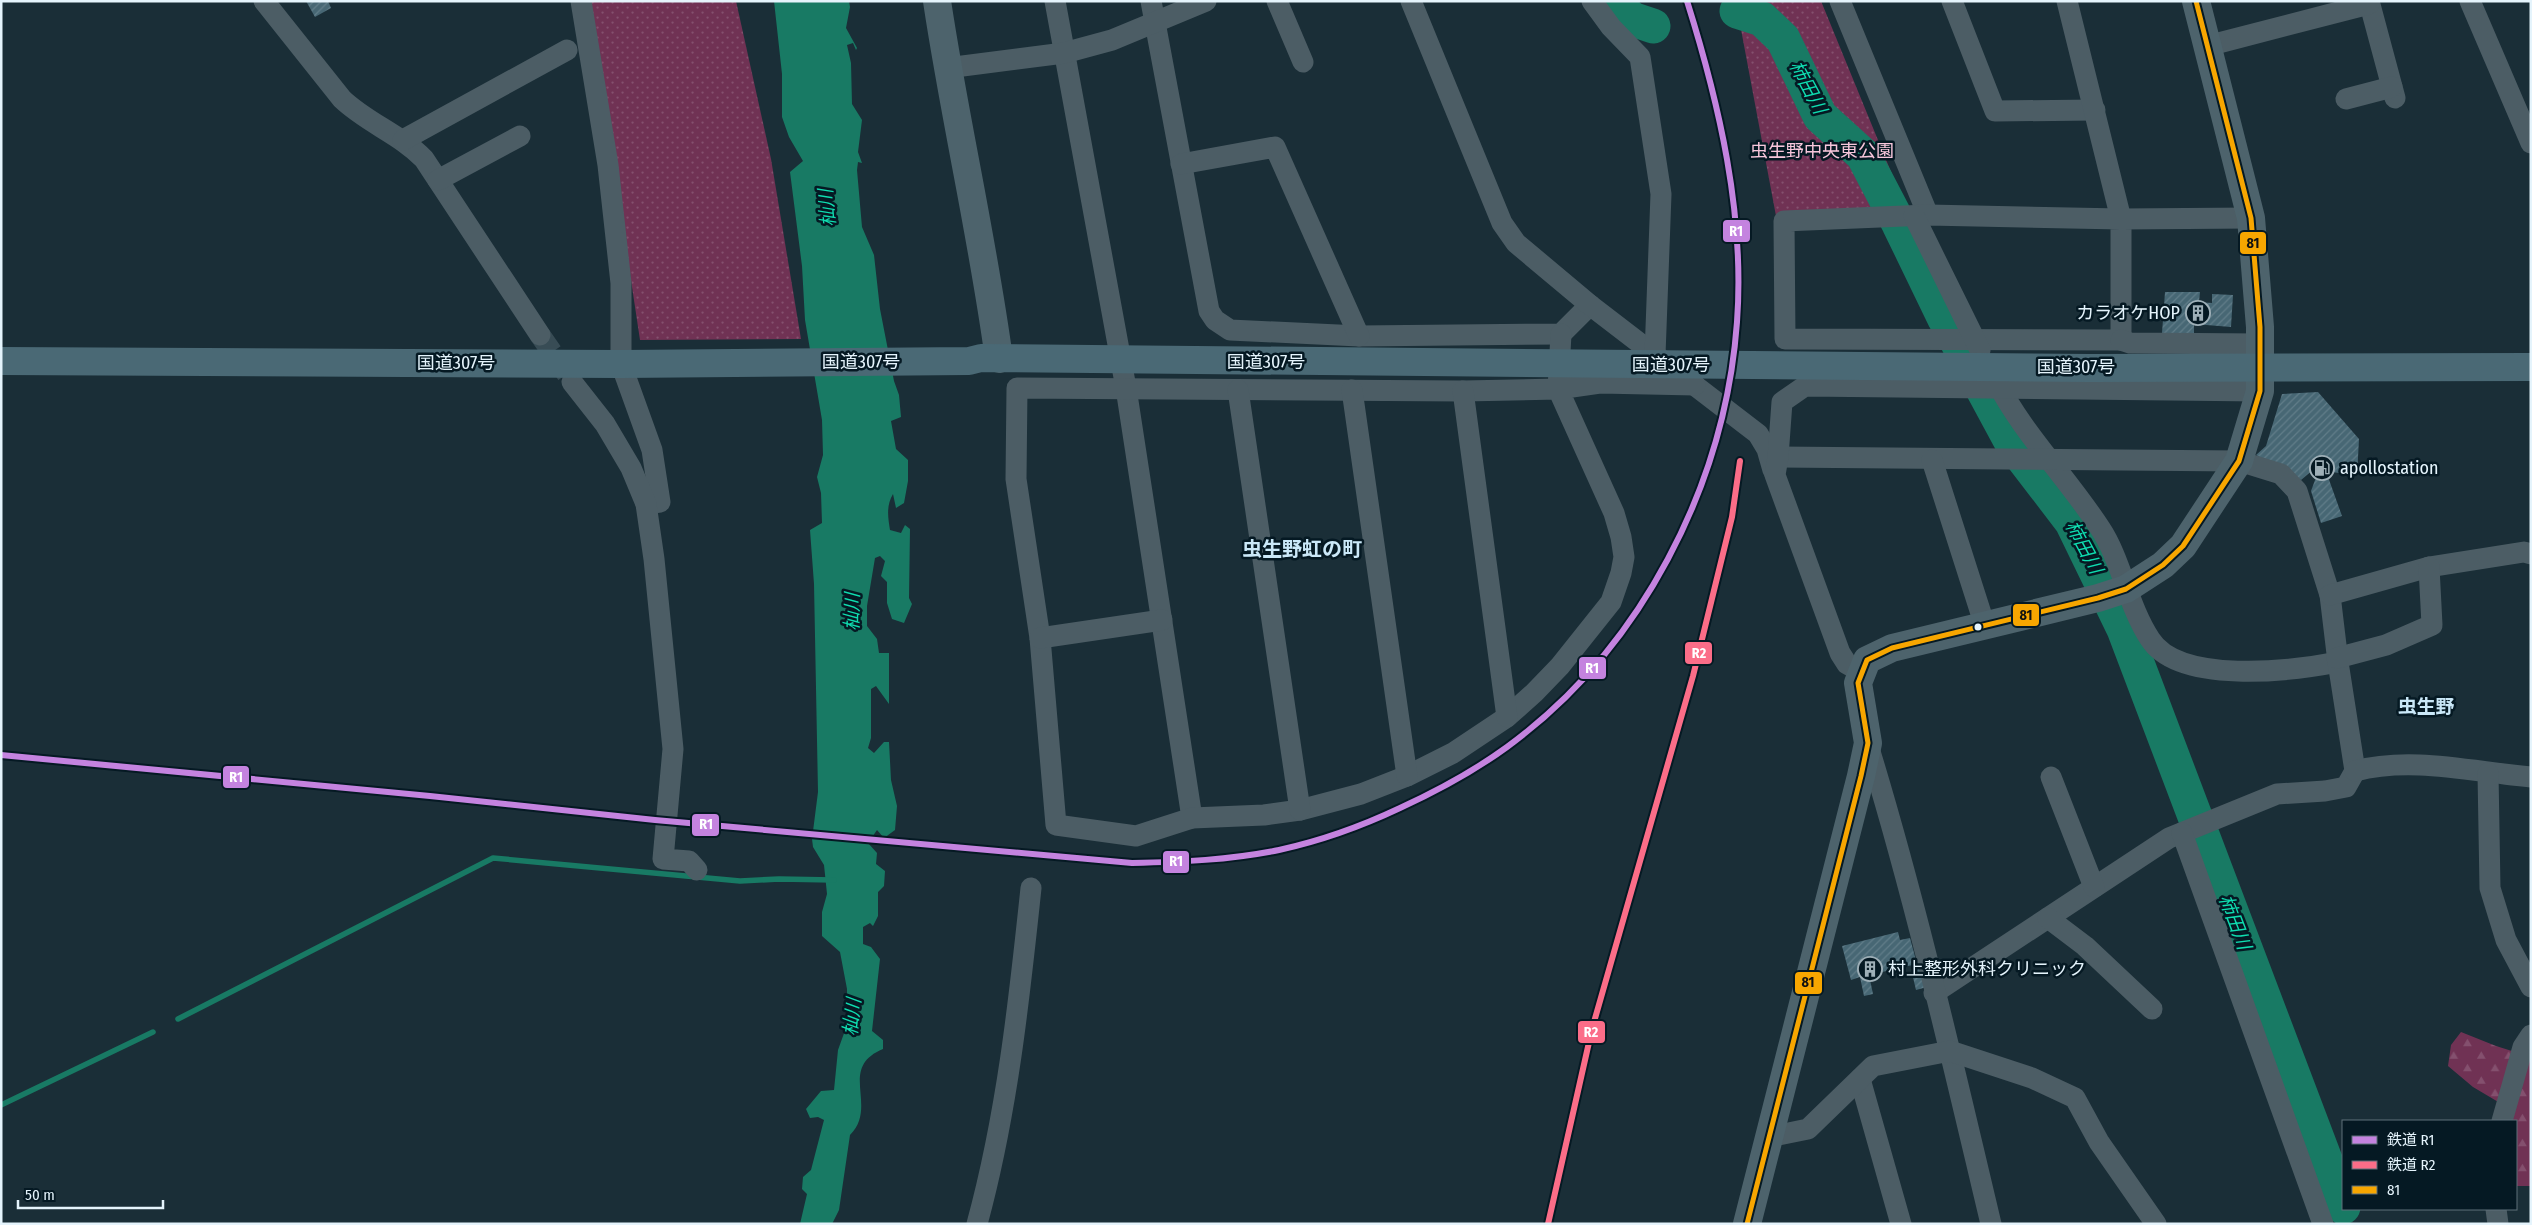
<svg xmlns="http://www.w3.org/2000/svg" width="2532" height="1225" font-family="'Fira Sans Condensed','Noto Sans JP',sans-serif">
	<defs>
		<pattern id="forest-firs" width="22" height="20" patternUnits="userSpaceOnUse" patternTransform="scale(1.25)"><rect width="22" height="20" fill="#703254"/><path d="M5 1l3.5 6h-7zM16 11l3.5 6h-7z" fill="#84506e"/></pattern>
		<pattern id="park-dots" width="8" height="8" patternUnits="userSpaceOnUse" patternTransform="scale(1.25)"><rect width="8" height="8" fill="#703254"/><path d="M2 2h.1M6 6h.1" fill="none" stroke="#84506e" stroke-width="1.8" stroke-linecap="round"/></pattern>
		<pattern id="building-hatch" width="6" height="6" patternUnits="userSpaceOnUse" patternTransform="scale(1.25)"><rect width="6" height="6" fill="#476774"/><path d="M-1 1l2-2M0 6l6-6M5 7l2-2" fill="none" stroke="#617d89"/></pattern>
	</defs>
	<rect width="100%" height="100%" fill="#1a2e37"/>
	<path fill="url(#forest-firs)" d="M2461 1032 2496 1046 2531 1057V1186H2516V1121H2501L2500 1103 2473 1087 2448 1066 2451 1045Z"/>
	<g fill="url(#park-dots)">
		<path d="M589 1H736L771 159 801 339 640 340Z"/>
		<path d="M1759 1H1821L1905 206 1776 216 1740 24 1760 7Z"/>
	</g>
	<path fill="#187a64" d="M774 1H849L850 7 846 28 857 48 856 50 853 43 847 45 851 63 852 104 862 120 858 152 862 163 858 162 857 170 862 227 874 255 880 309 894 381 899 395 901 417 891 421 896 449 908 460V481L904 503 896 508 893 494C886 506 888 517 890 530L901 533 905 525 910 529 909 598 912 604 904 623 892 619 887 603V582L881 576 885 561 880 556 875 558 867 606V626L877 639 879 653H889V704L876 686 871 689V738L868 748 874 753 884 742H889L891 780 897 806 895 830 884 838 877 830 868 843 877 853 876 864 885 871 884 886 878 892V916L873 926 870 923 863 927V944L871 947 880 959 872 1031 883 1040V1049C837 1068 879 1106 850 1135L839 1210 832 1224H800L807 1194 802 1189 803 1177 811 1170 824 1120 818 1117 810 1118 806 1109 821 1091 834 1090 838 1050 847 1025V989L840 952 822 936V912L827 894 824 865 813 847 812 839 818 792 814 584 810 530 822 523 821 493 817 477 823 455 822 420 805 320 802 266 790 172 803 161 789 137 782 117V74Z"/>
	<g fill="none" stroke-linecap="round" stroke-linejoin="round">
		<g stroke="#187a64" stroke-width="5.5">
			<path d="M178 1019 493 858 740 881 779 879 834 880"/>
			<path d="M1 1105 153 1032"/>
		</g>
		<g stroke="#187a64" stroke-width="35">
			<path d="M1612 1 1632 19 1653 26"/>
			<path d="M1737 11 1762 19 1783 39 1820 116 1863 155 1899 224 1945 319 2013 445 2072 522 2124 629 2343 1207"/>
		</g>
	</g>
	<g fill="url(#building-hatch)">
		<path d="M306 1H328L331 8 315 17Z"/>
		<path d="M2165 292H2200L2199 302 2212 303V294L2233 295 2231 327 2194 324V333H2162Z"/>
		<path d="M2318 392 2359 439 2357 476 2314 469 2301 480 2256 455 2266 446 2282 394Z"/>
		<path d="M2318 472 2327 474 2342 516 2321 523 2311 491Z"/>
		<path d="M1898 932 1900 940 1910 938 1917 964 1869 975 1873 994 1864 996 1860 977 1851 980 1842 946Z"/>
		<path d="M1922 966 1927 987 1916 990 1911 969Z"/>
	</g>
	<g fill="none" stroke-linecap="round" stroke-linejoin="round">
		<path stroke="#384c55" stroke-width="21" stroke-dasharray="21 11" stroke-linecap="butt" d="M540 335 567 374"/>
		<g stroke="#4c5d65" stroke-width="21">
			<path d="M264 1 342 99C367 123 400 134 424 159L540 335"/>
			<path d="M581 1 608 165 621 283V364L652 450 660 502 646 504"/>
			<path d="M1055 1 1126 388 1192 818"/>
			<path d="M1151 1 1209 311 1215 320 1230 330 1359 336 1561 334 1590 305"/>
			<path d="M1277 1 1303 62"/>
			<path d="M1411 1 1502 223 1516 243 1590 305 1758 434 1767 449 1773 470"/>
			<path d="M1592 1 1611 27 1640 57 1661 194 1655 355"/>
			<path d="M1840 1 1928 215"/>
			<path d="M1952 1 1995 111 2095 110"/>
			<path d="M2067 1 2121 219V340L1785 339 1784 221 1928 215 2121 219 2251 218"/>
			<path d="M2369 1 2395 98"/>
			<path d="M2470 1 2531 143"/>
			<path d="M2207 46 2369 4"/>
			<path d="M947 68 1064 53 1112 40 1206 1"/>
			<path d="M2346 99 2392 87"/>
			<path d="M403 140 567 50"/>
			<path d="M1181 164 1275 147 1359 336"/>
			<path d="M438 180 520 136"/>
			<path d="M1914 216 1980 350"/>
			<path d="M1561 334 1558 389 1614 513 1621 537 1624 557 1621 573 1611 602 1560 666 1534 693 1507 717 1453 753 1407 776 1361 794 1300 810 1264 815 1192 818 1136 836 1056 825 1040 638 1016 479 1017 388 1463 391 1558 389 1600 383 1695 385"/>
			<path d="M2121 340 2130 343 2260 344"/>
			<path d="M1995 379C2023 434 2067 477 2100 528 2121 559 2128 606 2150 639 2179 685 2292 671 2338 662"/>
			<path d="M572 382 605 424 631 468 646 504 654 559 673 749 663 859 689 861 697 870"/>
			<path d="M1238 390 1300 810"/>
			<path d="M1352 390 1407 776"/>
			<path d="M1463 391 1507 717"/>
			<path d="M1778 457 2239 461 2281 474 2297 491 2330 595 2338 662 2355 771 2346 787 2325 791 2277 794 2169 838 1934 993"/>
			<path d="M1932 460 1985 626"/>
			<path d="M2330 595 2429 567 2524 552 2531 554"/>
			<path d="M1040 638 1162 620"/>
			<path d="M2337 658 2386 645 2432 625 2429 567"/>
			<path d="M1861 672 1847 664 1840 653 1775 475 1778 457 1782 402 1805 386 2260 391"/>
			<path d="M1868 745C1916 902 1953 1064 1991 1224"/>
			<path d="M2355 771C2412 756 2473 772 2531 777"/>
			<path d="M2488 773 2490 888 2506 940 2531 987"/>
			<path d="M2051 777 2094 887"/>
			<path d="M2182 833 2323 1224"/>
			<path d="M2048 918 2085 946 2152 1009"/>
			<path d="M1860 1079 1901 1224"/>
			<path d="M2502 1121 2523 1047 2531 1035"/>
			<path d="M1769 1137 1808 1129 1873 1066 1950 1051 2032 1078 2075 1098 2099 1142 2156 1224"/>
			<path d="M2496 1209 2498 1224"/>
			<path d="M977 1224C1007 1114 1019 1002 1031 888"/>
		</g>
		<g stroke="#4d636c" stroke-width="28">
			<path d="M937 1C955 121 983 239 999 359"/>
			<path d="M1747 1224 1861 776 1868 743 1858 683 1867 660 1892 648 2098 598 2126 589 2163 565 2183 546 2239 461 2260 391V327L2251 218 2196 1"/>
		</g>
		<path stroke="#4a6975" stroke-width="28" d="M1 361 621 364 969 361 981 358 2089 368 2531 367"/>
		<defs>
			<path id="bus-1" d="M1747 1224 1861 776 1868 743 1858 683 1867 660 1892 648 2098 598 2126 589 2163 565 2183 546 2239 461 2260 391V327L2251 218 2196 1"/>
		</defs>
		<use href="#bus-1" stroke="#051923" stroke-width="9"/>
		<use href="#bus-1" stroke="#f7a600" stroke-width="5"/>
		<defs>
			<path id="rail-1" d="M1 755 430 796 655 820 1132 863C1181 862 1230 860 1279 850 1320 841 1362 826 1400 808 1437 791 1474 771 1507 747 1641 649 1725 486 1737 322 1745 214 1719 103 1687 1"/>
			<path id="rail-2" d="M1548 1224 1592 1029 1693 676 1732 517 1740 461"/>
		</defs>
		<use href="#rail-1" stroke="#051923" stroke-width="10"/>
		<use href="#rail-2" stroke="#051923" stroke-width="10"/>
		<use href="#rail-1" stroke="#c483df" stroke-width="6"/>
		<use href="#rail-2" stroke="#fb6d88" stroke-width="6"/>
	</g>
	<defs>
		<symbol id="building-ring" viewBox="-11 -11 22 22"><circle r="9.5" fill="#051923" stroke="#9eafb7" stroke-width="1.5"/><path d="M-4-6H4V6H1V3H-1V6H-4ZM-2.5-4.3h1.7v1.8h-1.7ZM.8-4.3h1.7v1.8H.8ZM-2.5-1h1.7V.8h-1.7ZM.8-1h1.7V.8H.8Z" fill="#9eafb7"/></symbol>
		<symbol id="fuel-ring" viewBox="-11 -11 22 22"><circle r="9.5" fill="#051923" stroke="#9eafb7" stroke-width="1.5"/><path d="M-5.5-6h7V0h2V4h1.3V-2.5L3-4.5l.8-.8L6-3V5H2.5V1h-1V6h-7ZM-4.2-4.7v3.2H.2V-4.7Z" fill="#9eafb7"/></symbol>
	</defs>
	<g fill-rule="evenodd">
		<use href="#building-ring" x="2184" y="299" width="28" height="28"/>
		<use href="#fuel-ring" x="2308" y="454" width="28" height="28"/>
		<use href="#building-ring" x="1856" y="955" width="28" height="28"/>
	</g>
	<circle fill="#e5f4fc" stroke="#051923" stroke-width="2" cx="1978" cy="627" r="4.5"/>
	<g text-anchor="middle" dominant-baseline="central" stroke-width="5" stroke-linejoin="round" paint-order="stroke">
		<g font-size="18" fill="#f7c6db" stroke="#051923">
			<text x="1822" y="151">虫生野中央東公園</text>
		</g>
		<g font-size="18" fill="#e5f4fc" stroke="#051923" text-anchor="start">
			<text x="2180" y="313" text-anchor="end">カラオケHOP</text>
			<text x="2340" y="468">apollostation</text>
			<text x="1888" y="969">村上整形外科クリニック</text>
		</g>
		<g font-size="18" fill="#e5f4fc" stroke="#051923">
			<text x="861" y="362">国道307号</text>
			<text x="1266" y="362">国道307号</text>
			<text x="456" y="363">国道307号</text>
			<text x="1671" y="365">国道307号</text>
			<text x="2076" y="367">国道307号</text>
		</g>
		<g font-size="19" font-style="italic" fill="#0fddb0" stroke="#051923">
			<text transform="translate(1808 87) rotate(62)">柿田川</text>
			<text transform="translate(827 208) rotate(-95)">杣川</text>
			<text transform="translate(2084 547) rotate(62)">柿田川</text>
			<text transform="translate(852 612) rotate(-89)">杣川</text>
			<text transform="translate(2235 922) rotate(69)">柿田川</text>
			<text transform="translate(852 1017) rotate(-84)">杣川</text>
		</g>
		<g font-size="19" font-weight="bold" fill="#cae8f8" stroke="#051923">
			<text x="2426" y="706">虫生野</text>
		</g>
		<g font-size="20" font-weight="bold" fill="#cae8f8" stroke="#051923">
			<text x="1302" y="549">虫生野虹の町</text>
		</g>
	</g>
	<g stroke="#051923" stroke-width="2">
		<rect x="1722" y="219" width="29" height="24" rx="5" fill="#c483df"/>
		<rect x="2239" y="231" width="28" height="24" rx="5" fill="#f7a600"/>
		<rect x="2012" y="603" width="28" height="24" rx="5" fill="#f7a600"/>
		<rect x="1684" y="641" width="29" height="24" rx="5" fill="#fb6d88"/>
		<rect x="1578" y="656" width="29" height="24" rx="5" fill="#c483df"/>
		<rect x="222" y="765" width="28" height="24" rx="5" fill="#c483df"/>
		<rect x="691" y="813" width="29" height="24" rx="5" fill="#c483df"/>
		<rect x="1162" y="850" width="28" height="24" rx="5" fill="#c483df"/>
		<rect x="1794" y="971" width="29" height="24" rx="5" fill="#f7a600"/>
		<rect x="1577" y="1020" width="29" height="24" rx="5" fill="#fb6d88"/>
	</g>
	<g font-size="14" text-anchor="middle" font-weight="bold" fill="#fff">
		<text x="1736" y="236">R1</text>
		<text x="1699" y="658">R2</text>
		<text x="1592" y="673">R1</text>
		<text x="236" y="782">R1</text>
		<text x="706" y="829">R1</text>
		<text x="1176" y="866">R1</text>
		<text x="1591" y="1037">R2</text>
	</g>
	<g font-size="14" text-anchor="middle" font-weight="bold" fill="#111">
		<text x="2253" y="248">81</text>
		<text x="2026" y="620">81</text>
		<text x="1808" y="987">81</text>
	</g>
	<rect width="2532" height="1225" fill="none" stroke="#e5f4fc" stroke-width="5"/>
	<rect x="2342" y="1120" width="175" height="90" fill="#051923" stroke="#5f717a"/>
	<rect x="2352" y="1136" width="25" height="8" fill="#c483df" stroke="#5f717a"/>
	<text x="2387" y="1145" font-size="15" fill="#e5f4fc">鉄道 R1</text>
	<rect x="2352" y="1161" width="25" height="8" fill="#fb6d88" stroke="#5f717a"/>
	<text x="2387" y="1170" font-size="15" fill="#e5f4fc">鉄道 R2</text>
	<rect x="2352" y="1186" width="25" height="8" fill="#f7a600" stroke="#5f717a"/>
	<text x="2387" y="1195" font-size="15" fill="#e5f4fc">81</text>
	<path d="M18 1200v8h145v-8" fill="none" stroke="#e5f4fc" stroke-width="2.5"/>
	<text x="25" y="1200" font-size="15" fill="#e5f4fc" stroke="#051923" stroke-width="4" paint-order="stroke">50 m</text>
</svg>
